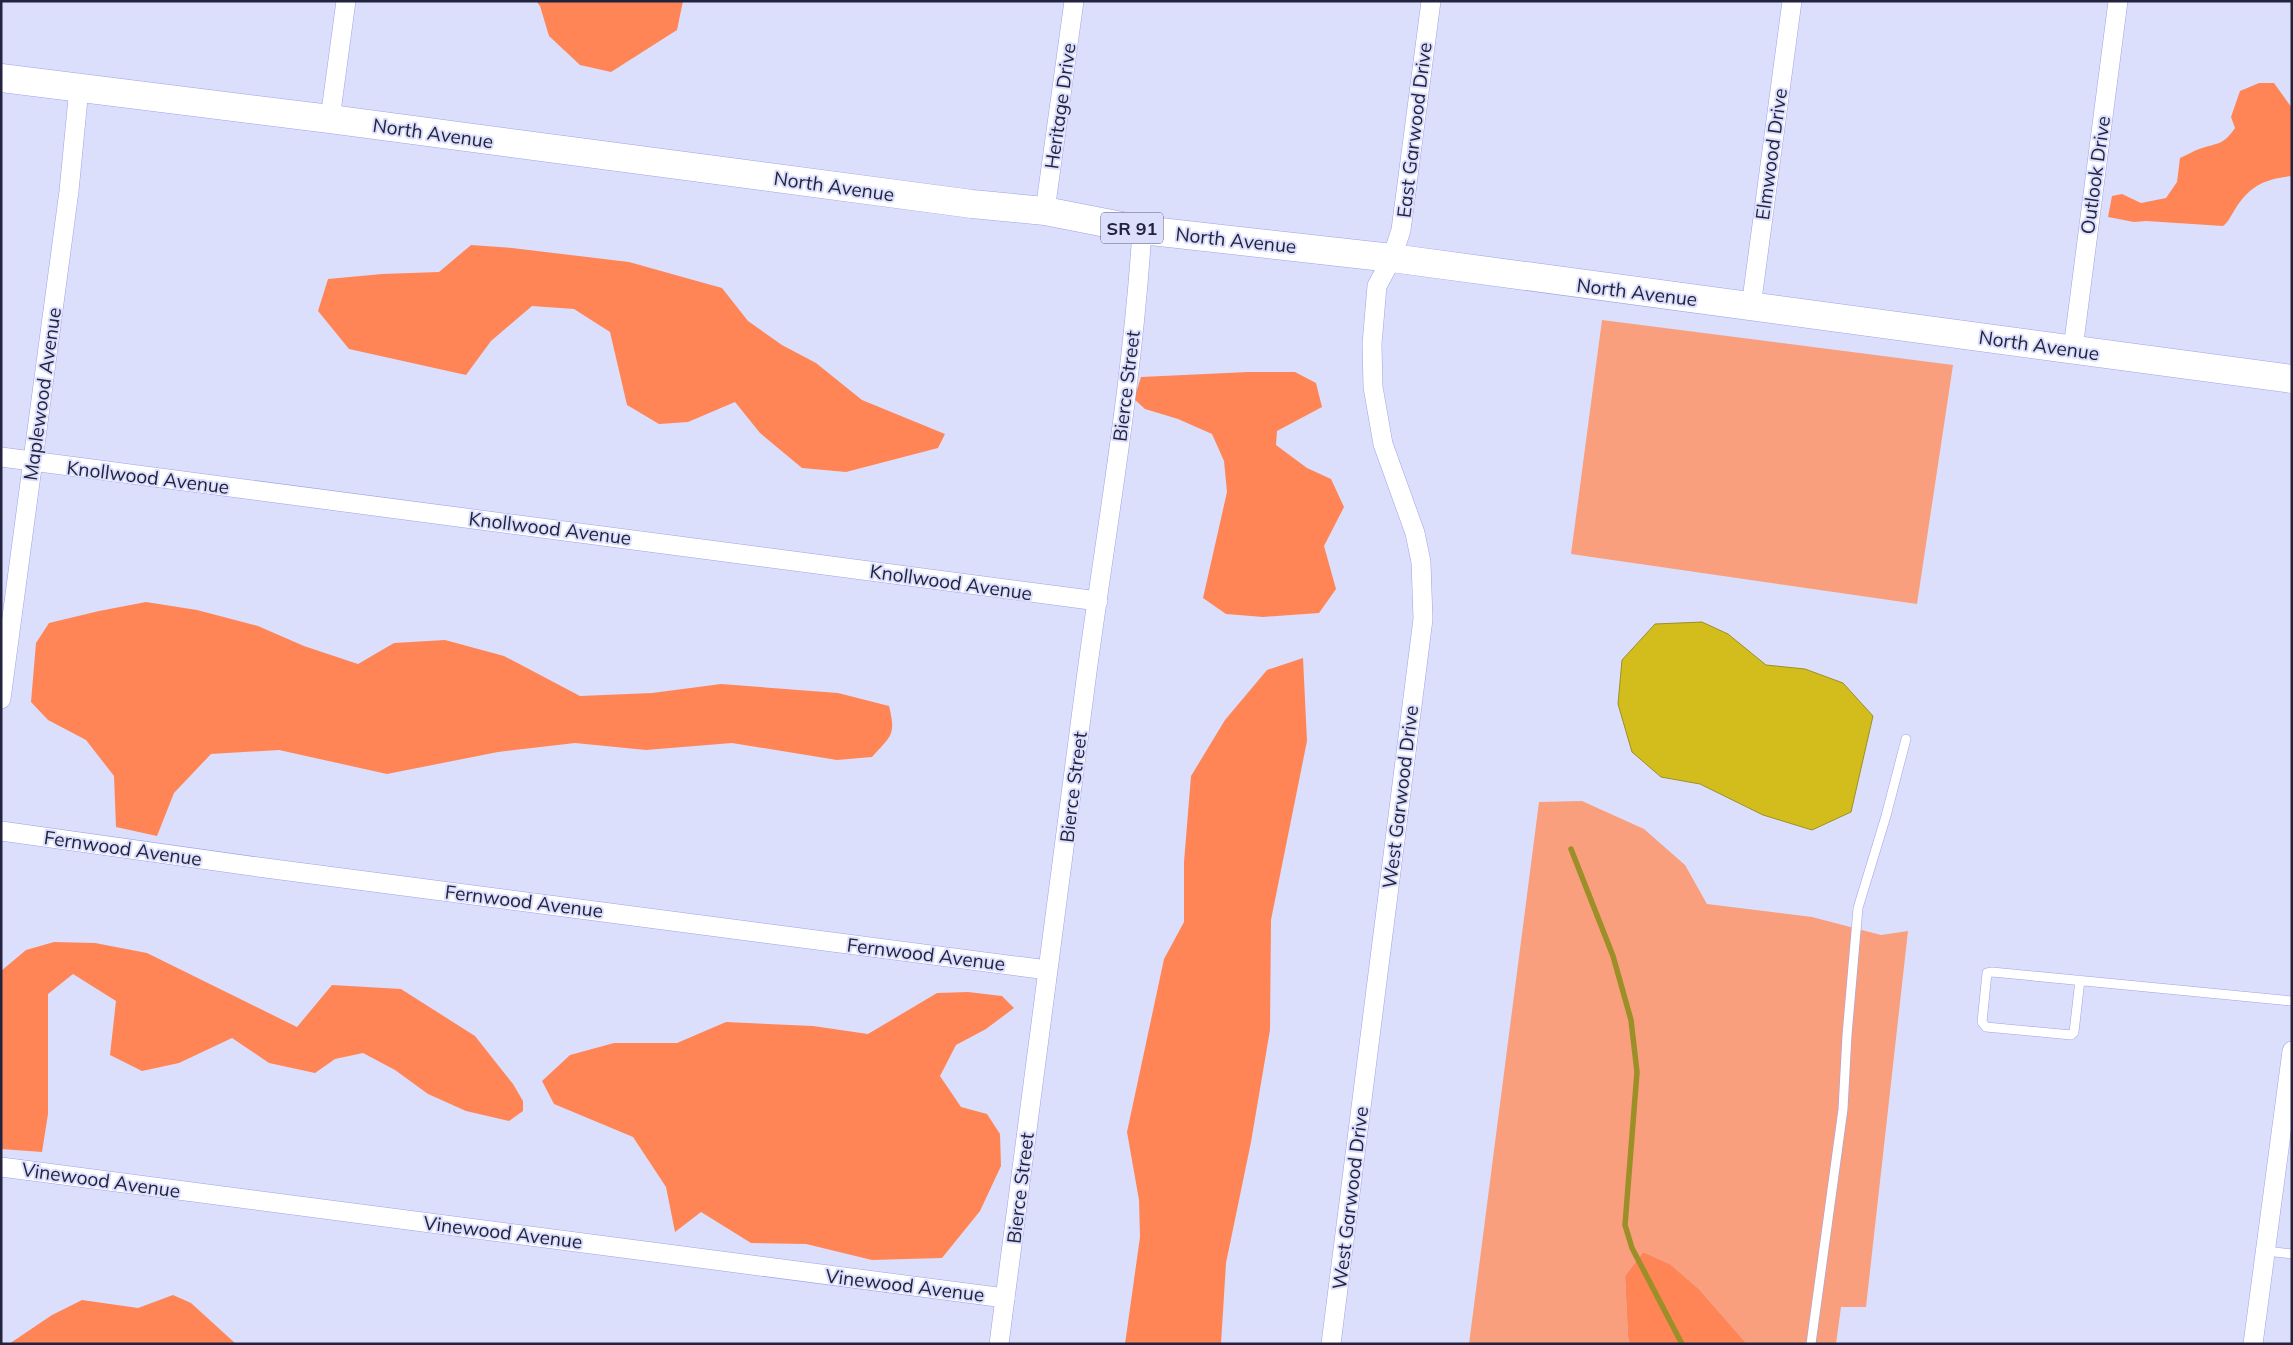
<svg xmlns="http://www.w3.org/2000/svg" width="2293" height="1345" font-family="Mulish,sans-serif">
	<rect width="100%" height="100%" fill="#dcdffc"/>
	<g fill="#f99f7d">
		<path d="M1602 320 1953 365 1917 604 1571 554Z"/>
		<path d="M1582 801 1644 829 1685 865 1707 904 1812 917 1881 935 1908 931 1866 1307H1841L1836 1344H1747L1699 1289 1670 1264 1643 1252 1625 1276 1628 1336 1630 1344H1469L1539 802Z"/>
	</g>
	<g fill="#ff8557">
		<path d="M536 1H683L677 30 611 72 580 65 549 36 540 6Z"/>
		<path d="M2259 83H2274L2292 108V176C2264 179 2249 186 2234 211 2230 217 2229 221 2223 226L2146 221 2134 222 2108 217 2112 196 2122 194 2141 203 2166 198 2177 182 2180 158C2187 155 2195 150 2202 148 2219 143 2224 144 2235 128L2231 117 2240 91Z"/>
		<path d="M471 245 512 248 629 262 722 288 748 321 782 345 816 363 862 400 945 434 938 448 846 472 802 468 760 433 735 402 688 422 659 424 627 405 610 332 574 309 532 306 491 341 466 375 349 349 318 311 328 279 382 274 439 272Z"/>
		<path d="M1248 372H1295L1316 383 1322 407 1277 431 1276 445 1307 468 1331 479 1344 507 1324 546 1336 589 1319 613 1263 617 1226 614 1203 598 1227 492 1224 461 1212 434 1178 419 1145 409 1134 399 1141 377Z"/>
		<path d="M146 602 197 610 258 626 304 646 358 664 394 643 445 640 504 656 580 696 652 693 721 684 838 693 889 706C896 735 892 735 872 757L837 760 732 743 646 750 575 743 498 752 387 774 279 750 211 754 174 793 157 836 116 827 114 776 86 740 48 720 31 702 36 643 49 623 99 611Z"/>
		<path d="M1303 658 1307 741 1271 920 1270 1030 1251 1142 1226 1263 1221 1344H1125L1140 1237 1139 1200 1127 1132 1164 959 1184 922V862L1191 776 1225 720 1267 670Z"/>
		<path d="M54 942 95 943 147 953 297 1027 332 985 401 989 475 1036 513 1084 523 1101V1111L509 1121 466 1111 428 1094 395 1070 363 1053 335 1059 315 1073 269 1063 232 1038 179 1063 142 1071 110 1055 116 1001 73 974 48 994V1114L42 1152 1 1149V971L26 950Z"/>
		<path d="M968 992 1002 996 1014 1008 986 1029 956 1045 940 1076 961 1107 987 1114 1000 1134 1001 1166 980 1211 942 1258 872 1260 806 1244 751 1243 701 1212 675 1232 666 1187 633 1137 554 1104 542 1081 570 1055 614 1043H677L726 1022 813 1026 868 1034 937 993Z"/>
		<path d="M1643 1252 1670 1264 1699 1289 1747 1344H1630L1628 1337 1625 1276Z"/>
		<path d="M173 1295 191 1303 236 1344H9L52 1315 82 1300 138 1308Z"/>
	</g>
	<path fill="#d2bd1d" stroke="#9d8f27" d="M1702 622 1728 634 1766 665 1805 669 1843 683 1873 716 1851 812 1812 830 1763 815 1700 784 1661 777 1632 752 1618 704 1622 660 1655 624Z"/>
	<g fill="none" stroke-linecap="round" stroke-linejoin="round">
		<path stroke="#9d8f27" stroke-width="5.5" d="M1571 849 1613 956 1631 1020 1637 1072 1625 1225 1632 1248 1682 1344"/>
		<defs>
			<g id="lane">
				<path d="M2080 980 2074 1032 2071 1035 1986 1027 1982 1022 1987 973 1992 972 2292 1001"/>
				<path d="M2266 1251 2292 1254"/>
				<path d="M1811 1344 1843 1109 1847 1035 1858 908 1886 816 1906 739"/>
			</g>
			<g id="street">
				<path d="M330 119 346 1"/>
				<path d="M1045 211 1074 1"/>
				<path d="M1751 307 1792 1"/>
				<path d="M2073 349 2118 1"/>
				<path d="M1 457 1098 601"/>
				<path d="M1 699 69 191 79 88"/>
				<path d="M1 831 258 867 1047 970"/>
				<path d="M1 1167 1005 1298"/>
				<path d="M999 1344C1028 1120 1057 896 1087 672 1107 525 1133 378 1142 230"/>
				<path d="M1331 1344 1423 619 1421 562 1415 533 1383 444 1373 387 1372 344 1377 286 1392 258 1401 230 1431 1"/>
				<path d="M2253 1344 2292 1051"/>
			</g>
			<path id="primary" d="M1 78 330 119 972 204 1045 211 1142 230 1392 258 2292 379"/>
		</defs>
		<use href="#lane" stroke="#9ea2e7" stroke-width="10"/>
		<use href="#street" stroke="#9ea2e7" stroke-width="20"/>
		<use href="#primary" stroke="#9ea2e7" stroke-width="29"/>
		<use href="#lane" stroke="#fff" stroke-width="9"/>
		<use href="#street" stroke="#fff" stroke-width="19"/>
		<use href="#primary" stroke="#fff" stroke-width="28"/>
	</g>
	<g text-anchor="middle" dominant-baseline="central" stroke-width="4" stroke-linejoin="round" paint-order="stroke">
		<rect fill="#dcdffc" stroke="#5a5b77" stroke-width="1" x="1101" y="212.5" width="62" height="31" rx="4"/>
		<g font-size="18" font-weight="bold" fill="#22233e">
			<text x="1132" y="228">SR 91</text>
		</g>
		<g font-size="19" fill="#22233e" stroke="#dcdffc">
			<text transform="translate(1060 106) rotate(-82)">Heritage Drive</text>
			<text transform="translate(1414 130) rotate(-83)">East Garwood Drive</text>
			<text transform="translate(433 133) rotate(8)">North Avenue</text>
			<text transform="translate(1771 154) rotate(-82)">Elmwood Drive</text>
			<text transform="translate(2095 175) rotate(-82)">Outlook Drive</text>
			<text transform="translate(834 186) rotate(8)">North Avenue</text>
			<text transform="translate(1236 240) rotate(6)">North Avenue</text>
			<text transform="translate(1637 292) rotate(7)">North Avenue</text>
			<text transform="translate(2039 345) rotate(8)">North Avenue</text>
			<text transform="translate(1126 386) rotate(-83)">Bierce Street</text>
			<text transform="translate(42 394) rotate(-82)">Maplewood Avenue</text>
			<text transform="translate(148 477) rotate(7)">Knollwood Avenue</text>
			<text transform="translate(550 528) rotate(7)">Knollwood Avenue</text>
			<text transform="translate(951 582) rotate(8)">Knollwood Avenue</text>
			<text transform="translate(1073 787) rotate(-83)">Bierce Street</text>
			<text transform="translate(1400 797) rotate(-83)">West Garwood Drive</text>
			<text transform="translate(123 848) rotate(8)">Fernwood Avenue</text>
			<text transform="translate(524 901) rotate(7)">Fernwood Avenue</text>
			<text transform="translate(926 954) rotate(7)">Fernwood Avenue</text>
			<text transform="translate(101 1180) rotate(8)">Vinewood Avenue</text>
			<text transform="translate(1020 1188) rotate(-83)">Bierce Street</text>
			<text transform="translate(1350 1198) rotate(-83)">West Garwood Drive</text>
			<text transform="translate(503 1232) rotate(7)">Vinewood Avenue</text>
			<text transform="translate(905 1285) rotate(7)">Vinewood Avenue</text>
		</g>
	</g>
	<rect width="2293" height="1345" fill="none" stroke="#22233e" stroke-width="5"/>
</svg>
